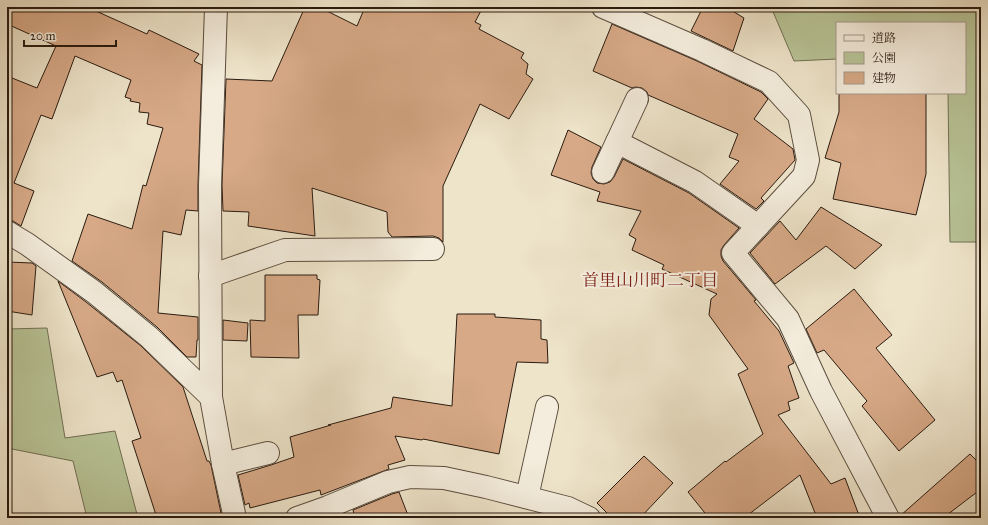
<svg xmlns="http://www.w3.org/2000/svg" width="988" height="525" font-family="'IM FELL Great Primer','Noto Serif JP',serif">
	<rect width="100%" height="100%" fill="#eee4ca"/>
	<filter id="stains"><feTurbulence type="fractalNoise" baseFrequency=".005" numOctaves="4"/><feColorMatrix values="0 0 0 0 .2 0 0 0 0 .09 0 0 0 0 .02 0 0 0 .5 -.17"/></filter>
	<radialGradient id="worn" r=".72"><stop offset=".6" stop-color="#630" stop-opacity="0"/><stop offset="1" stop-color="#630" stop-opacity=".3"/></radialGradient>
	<g fill="#b8c497" stroke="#717054">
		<path d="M771 7H981V242H950L948 93H965V23H837V59L794 61Z"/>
		<path d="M47 328 65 438 115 431 138 518H87L73 461 7 448V415H8L7 408V329Z"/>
	</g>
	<g fill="#d7a987" stroke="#2a1b10">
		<path d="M7 7H87L147 34 149 30 199 54 194 61 202 65 198 185V211L186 210 181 235 163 231 158 313 198 317V340H197L196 357H187L157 327 102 282 72 261 88 214 132 229 143 185 146 186 163 128 147 124 149 113 139 112 140 103 130 101 131 99 125 97 131 80 75 56 52 119 41 115 14 183 34 191 21 226 13 221 7 220V76L37 88 56 46 7 24Z"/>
		<path d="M305 7H319L357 26 365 7H483L475 22 481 25 479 29 524 53 521 58 528 64 526 74 533 79 509 119 480 104 443 186V242L439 238 433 236 392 237 388 232 387 212 312 188 315 236 248 226 249 212 223 211 222 185 226 79 272 81Z"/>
		<path d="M703 7H726L744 18 733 51 691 31Z"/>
		<path d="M612 24 697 61 761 92 768 99 754 119 793 149 795 160 761 198 764 201 756 209 720 184 739 161 729 157 738 134 648 95 647 92 642 88 636 87 632 88 593 71Z"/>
		<path d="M839 93H926V174L916 215 833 199 841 163 825 158 839 112Z"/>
		<path d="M568 130 601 147 592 167 591 173 593 179 597 183 604 184 610 182 614 177 623 159 689 193 739 228 724 245 721 250V256L723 261 756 300 754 301 779 331 794 363 788 366 799 398 788 402 790 410 778 415 831 484 845 478 860 518H817L800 475 744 518H709L688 492 725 461 726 462 763 434 738 374 748 369 709 315 711 299 717 294 662 269 664 265 632 250 636 239 629 235 641 211 597 201 600 192 551 175Z"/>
		<path d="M821 207 882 245 855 269 826 246 775 284 750 253 780 221 796 240Z"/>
		<path d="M7 262 32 263 36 266 32 315 7 311Z"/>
		<path d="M265 275H317V279L320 280 318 315H298L299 358 251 357 250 320 265 321Z"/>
		<path d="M58 281 86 302 141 346 183 387 207 461H209L211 465 221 513 205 518H157L132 441 141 438 122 380 117 382 113 372 97 377Z"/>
		<path d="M854 289 892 335 876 348 935 420 899 451 862 406 867 401 824 350 817 353 806 329Z"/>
		<path d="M457 314H495V317L541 320V339L547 340 548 363 517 362 499 454 423 439 422 440 395 436 405 460 388 465 389 469 321 495 320 490 250 508 249 503 245 505 238 475 271 465 294 457 290 437 331 425H328L391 408 393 397 452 406Z"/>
		<path d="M223 320 248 323 247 341 223 340Z"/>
		<path d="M970 454 981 465V489L943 518H900V516Z"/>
		<path d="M644 456 673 483 640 518H612L597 503Z"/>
		<path d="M399 492 409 518H355L353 510 392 494Z"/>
	</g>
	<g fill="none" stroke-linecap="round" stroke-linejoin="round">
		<defs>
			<g id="street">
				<path d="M216 7 210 185 211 397 223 464 235 518"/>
				<path d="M603 7 702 50 769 82 799 115 808 160 804 176 733 253 788 319 821 391 888 518"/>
				<path d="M617 142 695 182 758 226"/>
				<path d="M603 172 637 99"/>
				<path d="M7 232 27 244 94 292 149 337 211 397"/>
				<path d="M210 276 285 250 433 249"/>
				<path d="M223 464 268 453"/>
				<path d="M527 497 547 407"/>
				<path d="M297 518 328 507 388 482 410 477 444 478 486 487 568 508 589 518"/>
			</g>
		</defs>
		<use href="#street" stroke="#5b4d3e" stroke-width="24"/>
		<use href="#street" stroke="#f4eddd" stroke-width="22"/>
	</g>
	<g text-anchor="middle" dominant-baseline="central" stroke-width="4" stroke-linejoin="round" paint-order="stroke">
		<g font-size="17" fill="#7a1f14" stroke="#f4eddd">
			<text x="650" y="280">首里山川町二丁目</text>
		</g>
	</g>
	<rect width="988" height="525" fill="none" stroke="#eee4ca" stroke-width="24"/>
	<rect x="8" y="8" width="972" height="509" fill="none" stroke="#2a1b10" stroke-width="2"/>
	<rect x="12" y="12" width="964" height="501" fill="none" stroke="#2a1b10"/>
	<rect x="836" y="22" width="130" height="72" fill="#f4eddd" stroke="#a3998b"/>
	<rect x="844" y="35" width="20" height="6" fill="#f4eddd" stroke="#a3998b"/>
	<text x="872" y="42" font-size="12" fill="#2a1b10">道路</text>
	<rect x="844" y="52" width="20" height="12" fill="#b8c497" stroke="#a3998b"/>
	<text x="872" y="62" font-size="12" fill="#2a1b10">公園</text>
	<rect x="844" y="72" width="20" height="12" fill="#d7a987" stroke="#a3998b"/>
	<text x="872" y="82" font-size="12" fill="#2a1b10">建物</text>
	<path d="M24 40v6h92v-6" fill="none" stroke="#2a1b10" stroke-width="2"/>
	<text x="30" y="40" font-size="12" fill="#2a1b10" stroke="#f4eddd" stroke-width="3" paint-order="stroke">20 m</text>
	<rect width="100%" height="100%" filter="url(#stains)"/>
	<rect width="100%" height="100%" fill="url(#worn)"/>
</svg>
